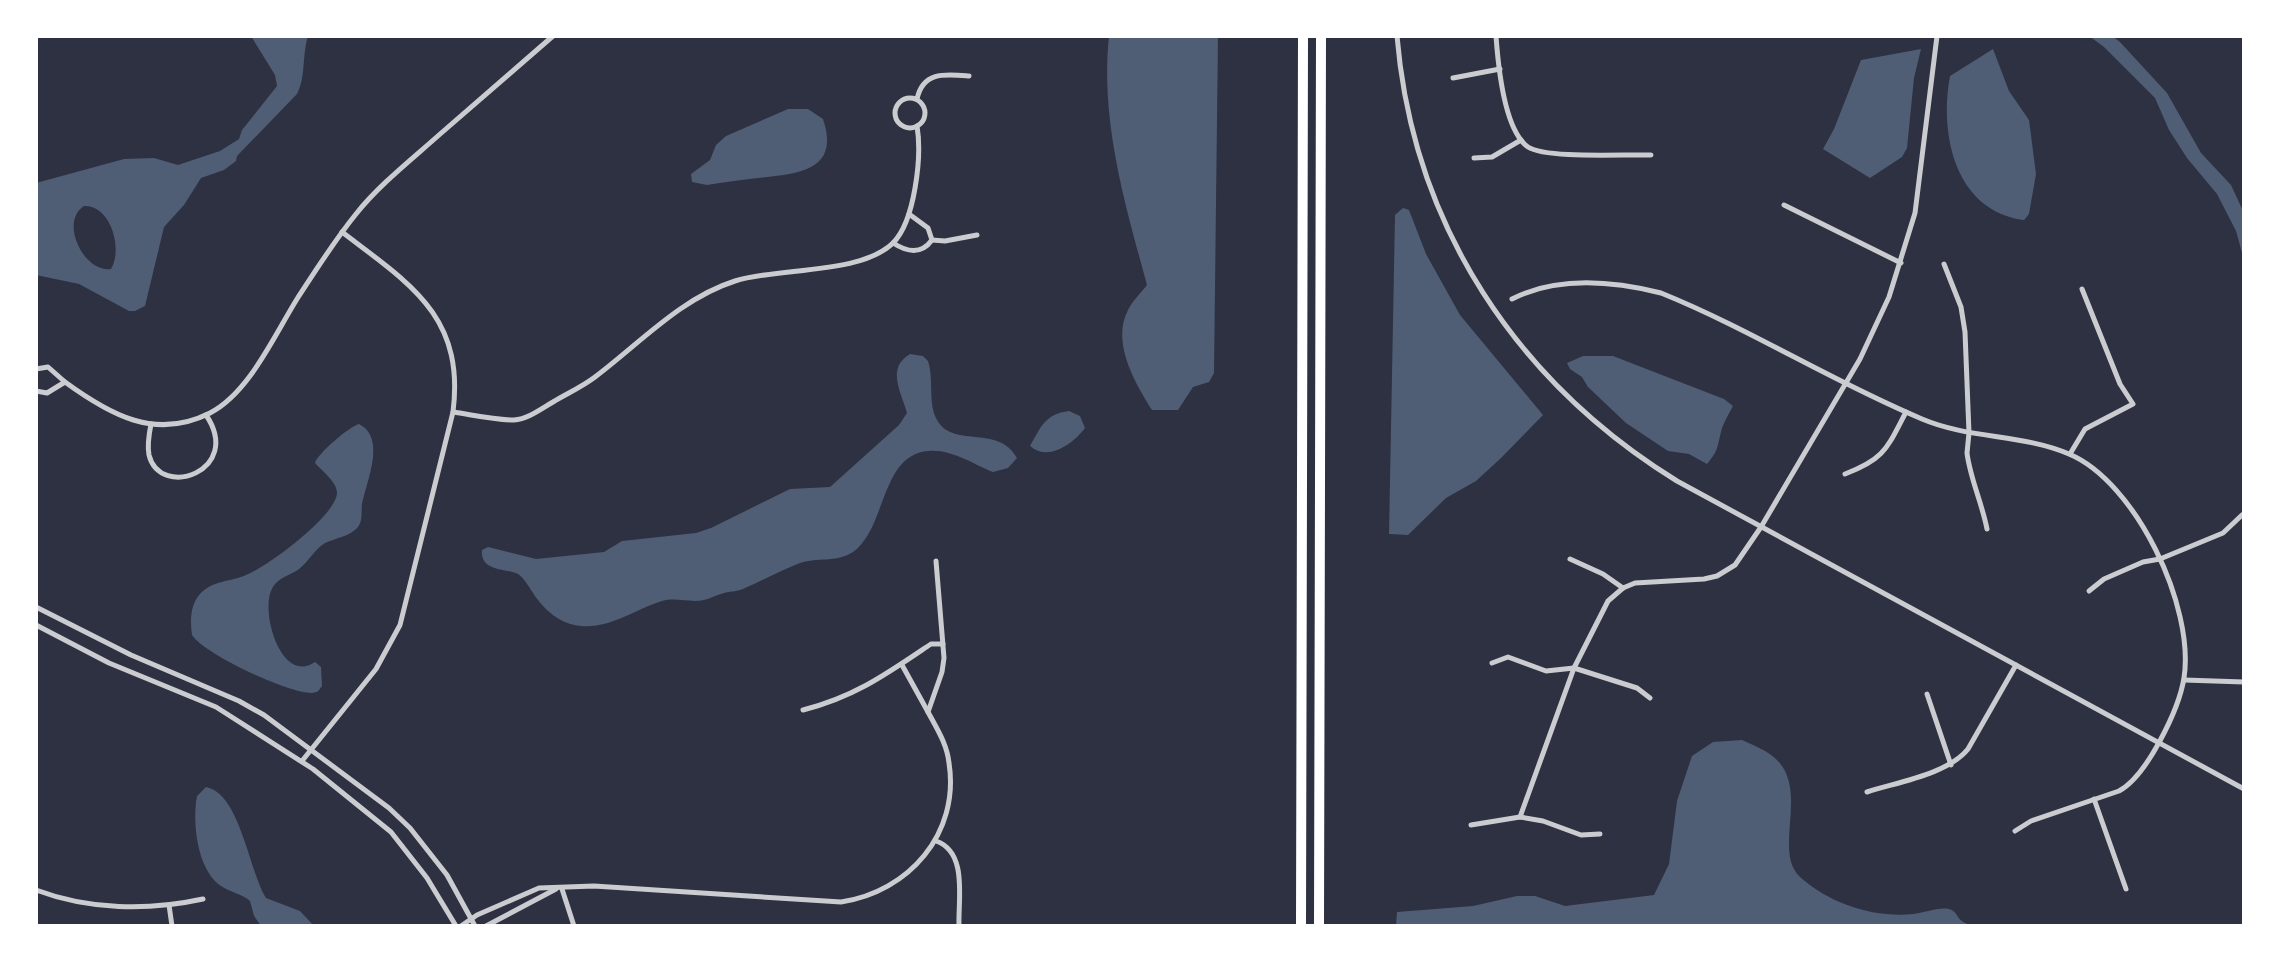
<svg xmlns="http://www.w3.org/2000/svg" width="2280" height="962" font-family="Cabin,sans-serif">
	<rect width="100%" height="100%" fill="#2d3142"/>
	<g fill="#4f5d75" fill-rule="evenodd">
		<path d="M251 36H308C302 55 306 77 297 94L237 156 236 161 224 170 201 178 184 205 164 227 145 306 135 311H129L79 284 36 275V183L124 159 154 158 178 165 220 151 239 139 242 130 277 86 275 75ZM84 206C111 205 123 249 111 269 84 273 59 222 84 206Z"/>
		<path d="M1109 36H1218L1214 373 1209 382 1193 387 1178 410H1152C1135 383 1111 342 1128 310 1132 301 1141 293 1147 285 1125 204 1100 121 1109 36Z"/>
		<path d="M2089 36H2112L2120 42 2167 93 2201 153 2231 185 2244 213V260L2236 231 2217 194 2187 158 2169 130 2155 98 2104 47Z"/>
		<path d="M1921 49 1914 78 1907 148 1902 157 1870 178 1823 149 1834 129 1861 60Z"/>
		<path d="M1993 49 2009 91 2029 120 2036 174 2029 214 2024 220C1955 211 1939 134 1950 76Z"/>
		<path d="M788 109H808L823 119C841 172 796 174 758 178 741 180 724 182 707 185L692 182 691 174 710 160 716 145 726 136Z"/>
		<path d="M1403 208 1409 210 1426 254 1460 315 1543 415 1501 458 1476 481 1446 498 1408 535 1389 534 1395 215Z"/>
		<path d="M910 354 923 356 928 361C934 379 928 401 936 418 951 450 998 423 1017 458L1008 468 993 472C971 463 944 444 918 453 881 466 884 530 853 552 836 563 818 557 800 563 781 570 764 580 745 588 738 592 729 591 721 594 716 595 710 599 704 600 690 603 676 597 662 601 636 609 609 629 581 626 560 624 544 610 533 593 529 587 524 578 518 574 504 568 480 571 482 550L488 547 536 559 604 552 622 541 696 533 711 528 790 489 830 487 899 425 907 413C901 392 886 368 910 354Z"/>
		<path d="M1583 356H1613L1724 399 1733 406C1729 414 1723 423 1721 432 1717 448 1718 451 1707 464L1689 454 1668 451 1626 423 1588 387 1582 377 1570 369 1567 363Z"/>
		<path d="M1069 411 1080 416 1085 428C1073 444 1048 462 1030 446 1041 427 1045 414 1069 411Z"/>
		<path d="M359 424C387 438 366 482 362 504 361 512 363 520 358 527 351 536 336 538 325 543 315 549 309 561 299 569 288 577 277 577 271 591 261 615 282 685 315 662L321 667 322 686C318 691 319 692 312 693 289 694 204 654 192 635 190 621 190 605 200 594 213 580 230 582 246 575 267 567 336 516 337 493 337 482 322 471 315 463 317 454 350 426 359 424Z"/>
		<path d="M1742 740C1753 745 1769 751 1778 761 1808 793 1773 852 1800 877 1830 904 1874 918 1913 914 1924 913 1938 907 1949 909 1957 911 1956 917 1962 921 1965 924 1970 924 1973 926H1396L1397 912 1473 906 1517 896H1535L1565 906 1654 895 1669 864 1677 801 1692 756 1713 742Z"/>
		<path d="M206 787C240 793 249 871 266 898L300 911 314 926H261L254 916 250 901C242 894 230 892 221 886 197 870 192 822 197 796Z"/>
	</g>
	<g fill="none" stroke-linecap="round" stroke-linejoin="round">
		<g stroke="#caccd0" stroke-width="5">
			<path d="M1397 36C1413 226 1517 382 1677 481L2244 789"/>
			<path d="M1496 36C1498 64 1504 130 1528 147 1546 159 1626 154 1651 155"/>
			<path d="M1453 78 1500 69"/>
			<circle cx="910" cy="113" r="15"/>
			<path d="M917 99C923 71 945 74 969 76"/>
			<path d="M1474 158 1492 157 1521 140"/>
			<path d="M1784 205 1901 263"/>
			<path d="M932 240 945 241 977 235"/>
			<path d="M893 243C907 252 921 255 932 240L928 228 909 214"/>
			<path d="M1944 264 1961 307 1965 332 1969 433 1967 453C1970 478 1982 503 1987 529"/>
			<path d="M1512 299C1557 276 1613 281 1661 293 1750 329 1833 382 1922 419 1969 439 2022 434 2069 454 2136 482 2195 607 2184 678 2179 709 2147 776 2119 791L2031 821 2015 831"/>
			<path d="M36 369 48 367 65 382 47 393 36 391"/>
			<path d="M65 382C109 414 155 441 210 413 249 393 274 336 297 299 316 270 334 241 356 214 379 185 411 160 439 135 477 102 515 69 553 36"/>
			<path d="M453 412C473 415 495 420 514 420 528 419 541 409 553 402 566 394 582 387 595 377 639 344 681 298 735 281 779 267 860 275 893 243 915 221 922 156 917 126"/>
			<path d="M151 424C149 434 147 445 149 455 160 500 244 471 206 415"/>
			<path d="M2070 454 2085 429 2133 404 2120 384 2082 289"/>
			<path d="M1845 474C1885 459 1887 448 1906 412"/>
			<path d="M1570 559 1603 574 1623 588"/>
			<path d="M2089 591 2104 579 2143 562 2160 559 2223 533 2242 515"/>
			<path d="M36 607 131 655 239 701 264 715 389 808 410 828 447 875 475 926"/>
			<path d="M36 625 109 663 216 707 313 769 391 832 427 878 456 926"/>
			<path d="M1492 663 1508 657 1546 671 1574 668 1637 688 1650 698"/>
			<path d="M902 665 928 712"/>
			<path d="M2184 680 2244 682"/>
			<path d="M1927 694 1951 765"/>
			<path d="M803 710C855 697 888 673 931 644H943"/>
			<path d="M302 761 376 669 400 625 453 412C465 316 410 284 342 232"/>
			<path d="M1867 792C1898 782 1948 774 1968 749L2016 665"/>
			<path d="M2094 799 2126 889"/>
			<path d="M1520 817 1574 668 1608 601 1623 588 1635 583 1704 579 1717 576 1735 565 1761 527 1860 359 1889 297 1915 213 1937 36"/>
			<path d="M1471 825 1520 817 1543 821 1581 835 1600 834"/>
			<path d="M936 841C968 852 958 899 959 926"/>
			<path d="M562 889 574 926"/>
			<path d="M36 890C89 910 148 911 203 899"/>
			<path d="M169 905 172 926"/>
			<path d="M461 926 477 915 539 888 594 886 841 902C909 892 960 833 949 763 947 744 937 729 928 712L942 672 944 658 936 561"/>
			<path d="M486 926 556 889"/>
			<path d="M2244 926V925"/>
		</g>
		<g stroke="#fff" stroke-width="10">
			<path d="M1301 926 1303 36"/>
			<path d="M1319 926 1321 36"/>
		</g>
	</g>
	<rect width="2280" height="962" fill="none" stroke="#ffffff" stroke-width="76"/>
</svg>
